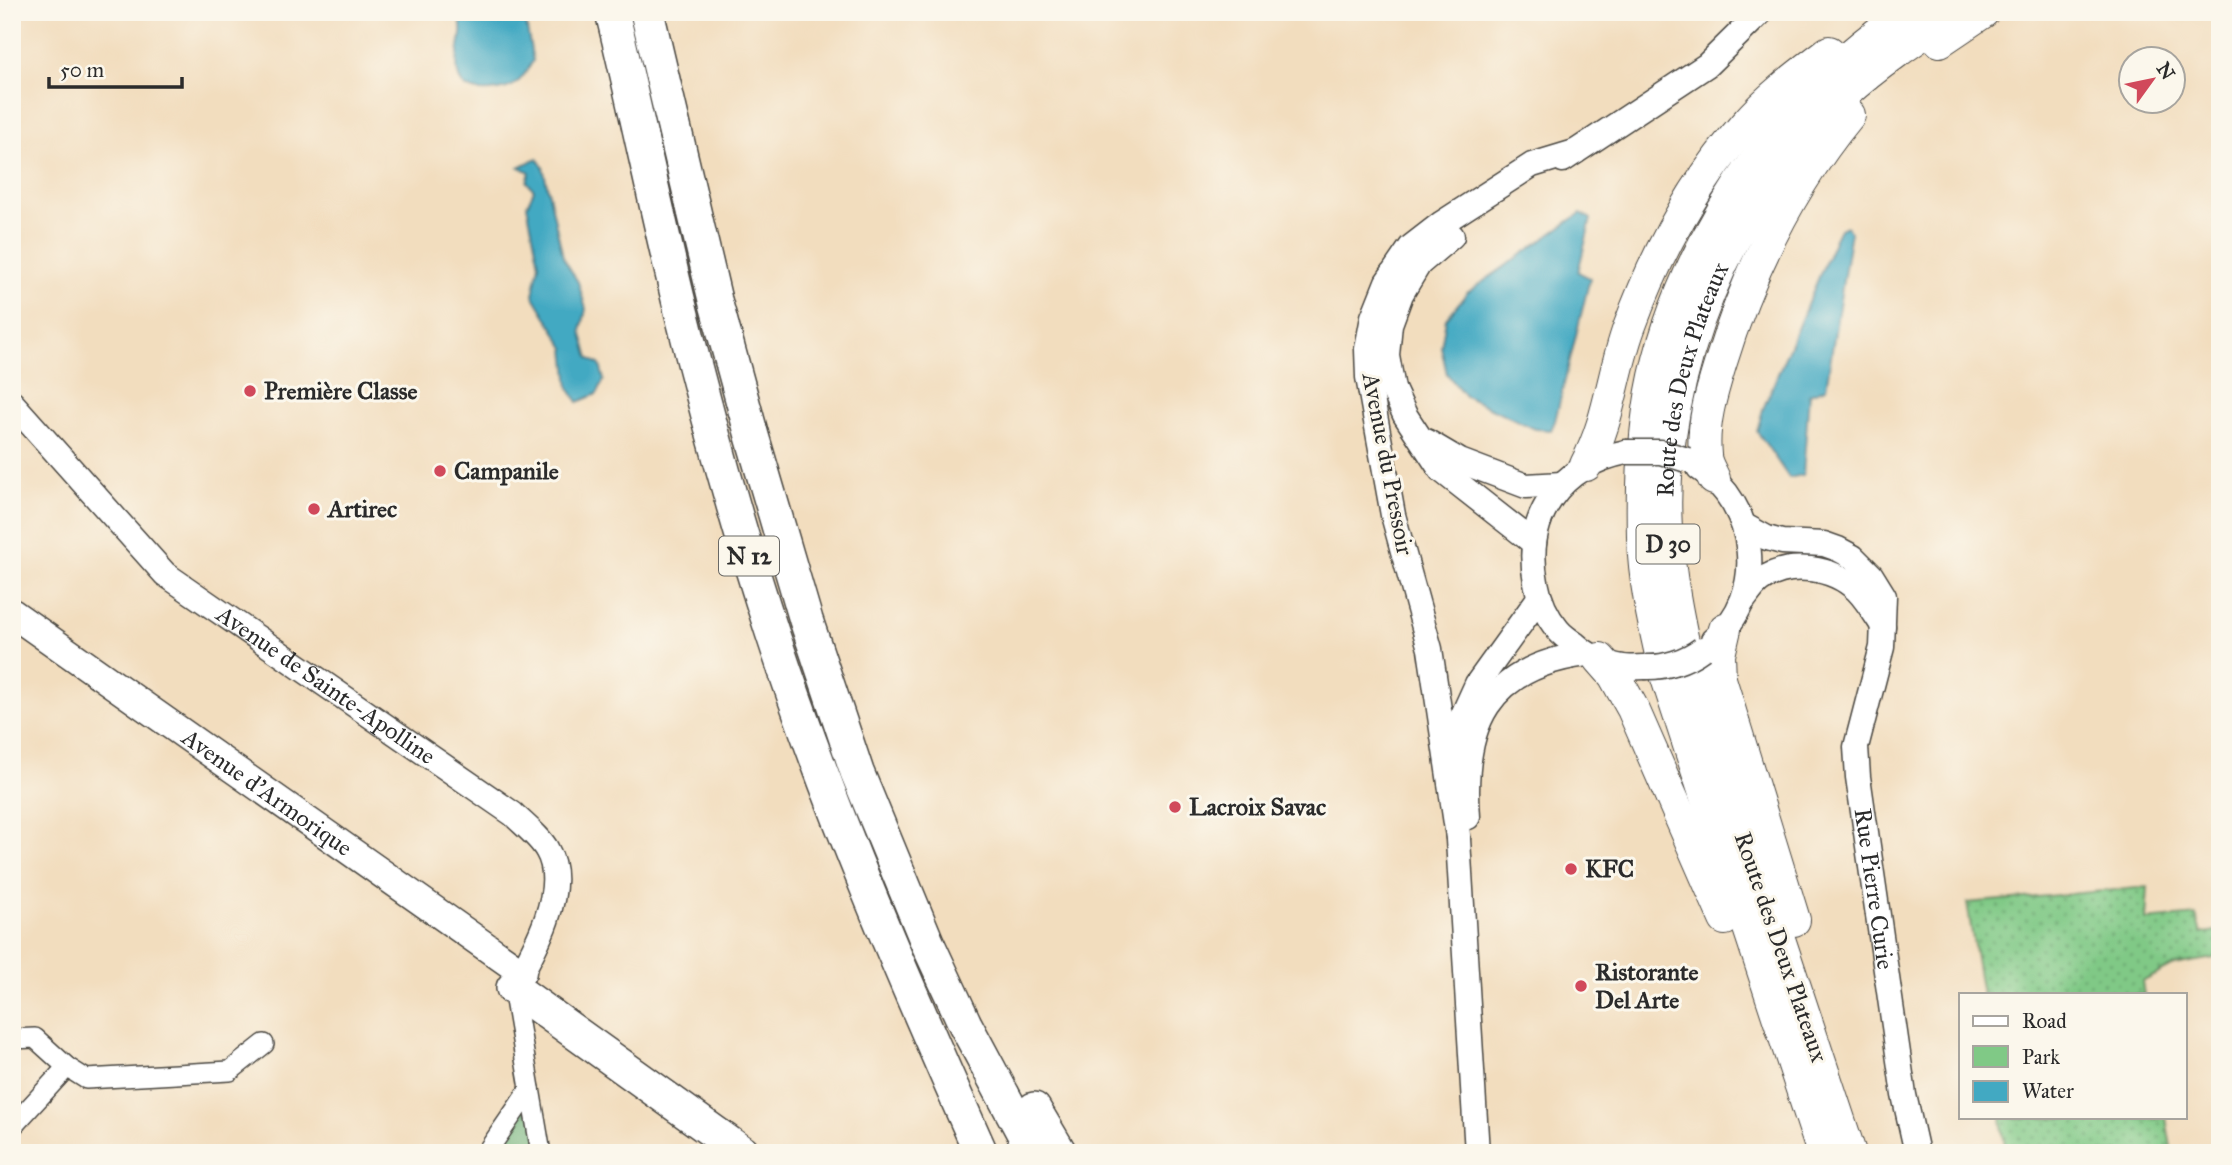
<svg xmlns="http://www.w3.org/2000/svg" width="2232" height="1165" font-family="'IM FELL Great Primer',serif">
	<defs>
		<pattern id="green-dots" width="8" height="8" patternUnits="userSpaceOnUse" patternTransform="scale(1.75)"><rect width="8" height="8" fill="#80c986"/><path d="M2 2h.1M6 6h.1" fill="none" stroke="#69a36e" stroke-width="1.8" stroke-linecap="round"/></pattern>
		<pattern id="forest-firs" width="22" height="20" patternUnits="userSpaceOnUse" patternTransform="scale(1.75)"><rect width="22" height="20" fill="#68ad73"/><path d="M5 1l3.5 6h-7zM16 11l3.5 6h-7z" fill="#568d5f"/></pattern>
	</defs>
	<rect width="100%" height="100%" fill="#fbf7ec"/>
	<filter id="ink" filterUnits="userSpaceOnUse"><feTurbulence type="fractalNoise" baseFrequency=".0143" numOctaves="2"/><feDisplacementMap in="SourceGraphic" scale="14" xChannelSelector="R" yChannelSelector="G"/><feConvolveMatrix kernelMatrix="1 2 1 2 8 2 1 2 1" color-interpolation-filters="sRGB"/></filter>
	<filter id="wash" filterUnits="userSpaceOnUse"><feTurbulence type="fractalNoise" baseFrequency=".00686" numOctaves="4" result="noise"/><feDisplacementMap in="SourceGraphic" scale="28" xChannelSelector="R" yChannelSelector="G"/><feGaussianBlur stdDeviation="1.57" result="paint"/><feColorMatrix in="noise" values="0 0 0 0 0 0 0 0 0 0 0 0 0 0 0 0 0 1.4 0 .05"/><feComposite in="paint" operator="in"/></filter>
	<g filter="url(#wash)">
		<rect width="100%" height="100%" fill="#f2ddbe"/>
		<g fill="url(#green-dots)" stroke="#567a58" stroke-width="2">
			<path d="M2148 887 2146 920 2196 915 2201 934 2220 930V957L2174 965 2142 982 2144 995H1982L1967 903Z"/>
			<path d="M2001 1118H2166L2172 1153H2006Z"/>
		</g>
		<path fill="url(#forest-firs)" stroke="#4a6c4f" stroke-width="2" d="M530 1089 541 1153H486Z"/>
		<g fill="#42a9c2" stroke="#366a76" stroke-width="2">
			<path d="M459 12H524L533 61C521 81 516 89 491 91 447 95 457 62 461 34 462 26 460 20 459 12Z"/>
			<path d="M537 158 543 167 563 257 578 282 586 309 581 331 589 358 600 365 604 380 597 394 578 402 569 388 565 348 533 295 539 264 527 205 534 190 527 182 530 172 519 167Z"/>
			<path d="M1581 213 1591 219 1578 272 1590 278 1555 421 1551 430 1535 429 1465 396 1447 374 1441 347 1446 319 1467 293Z"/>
			<path d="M1846 226 1851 231 1826 388 1809 394 1803 475 1789 478 1757 431 1763 409 1835 239 1840 229Z"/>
		</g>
	</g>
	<g filter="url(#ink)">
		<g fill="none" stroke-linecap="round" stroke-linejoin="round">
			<defs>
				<g id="minor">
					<path d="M513 988 541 1153"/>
					<path d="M12 1039 35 1038 67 1067 86 1079 230 1071 264 1044"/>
					<path d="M12 1127 67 1067"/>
					<path d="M486 1153 530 1089"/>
				</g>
				<g id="tertiary">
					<path d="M1563 160 1707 65 1761 12"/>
					<path d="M1452 236 1419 264 1401 294 1390 324 1387 355 1393 389 1405 415 1441 470 1534 543"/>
					<path id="s1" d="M12 403 165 574 513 814C524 825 540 837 547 850 570 889 533 953 513 988"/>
					<path d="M1426 441 1460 461 1526 486 1562 484"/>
					<path d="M1626 452C1561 465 1523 516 1536 582 1539 599 1547 617 1558 630 1563 636 1569 640 1575 644 1587 655 1606 665 1623 667 1630 668 1638 667 1645 667"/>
					<path d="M1699 468C1757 504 1769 596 1713 640"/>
					<path id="s2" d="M1745 526 1767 538 1782 542 1824 544 1838 549 1853 557 1871 575 1884 596 1882 647 1856 747 1858 777 1904 1095 1917 1153"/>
					<path d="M1742 602C1748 595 1753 586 1760 581 1789 560 1833 567 1857 590 1867 600 1875 614 1883 626"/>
					<path d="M1453 762 1462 717 1477 684 1539 598"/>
					<path d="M1468 817C1461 724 1488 667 1586 654"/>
					<path d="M1457 823 1477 1153"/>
					<path d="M1458 837 1430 649 1393 515 1368 377 1367 349 1373 317 1387 282 1411 247 1442 223 1532 165 1575 152"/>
				</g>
				<g id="secondary">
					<path id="s3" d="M12 613 522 972"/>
				</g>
				<g id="primary">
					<path d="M1940 41 1983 12"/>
					<path d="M1586 465C1610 420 1612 375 1629 328 1656 254 1693 185 1745 125 1769 97 1800 74 1829 52"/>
					<path d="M1714 479C1711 472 1705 463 1705 455 1702 424 1711 394 1720 365 1747 276 1789 188 1849 115"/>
					<path d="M1725 629 1719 655 1720 679 1794 920"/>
					<path d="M1600 659 1614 675 1633 709 1725 919"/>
					<path d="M1823 1153 1665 672C1655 628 1644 582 1643 537 1642 494 1643 452 1649 410 1662 317 1706 229 1760 155 1769 142 1777 128 1788 116 1824 77 1864 41 1908 12"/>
					<path id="s4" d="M1850 1153 1688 665C1678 620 1669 576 1666 529 1657 375 1730 199 1844 94 1878 63 1916 38 1955 12"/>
				</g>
				<g id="trunk">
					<path d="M612 12C636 110 656 209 680 307 707 416 737 525 772 632 830 810 905 982 981 1153"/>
					<path d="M647 12 715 300 752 436 806 620 857 772 927 942 965 1024 1034 1153"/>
					<path d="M513 988 743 1153"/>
					<path d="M1034 1109 1060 1153"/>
				</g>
			</defs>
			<use href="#minor" stroke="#494641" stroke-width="22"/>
			<use href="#tertiary" stroke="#494641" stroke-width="27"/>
			<use href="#secondary" stroke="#494641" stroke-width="31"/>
			<use href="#primary" stroke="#494641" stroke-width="34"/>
			<use href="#trunk" stroke="#494641" stroke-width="36"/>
			<use href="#minor" stroke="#fff" stroke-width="19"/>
			<use href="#tertiary" stroke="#fff" stroke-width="24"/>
			<use href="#secondary" stroke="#fff" stroke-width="28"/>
			<use href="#primary" stroke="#fff" stroke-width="32"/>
			<use href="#trunk" stroke="#fff" stroke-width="33"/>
			<defs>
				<g id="tertiary-bridge">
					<path d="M1626 452H1661L1687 460"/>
					<path d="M1645 667C1664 668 1686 661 1702 649"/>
				</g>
			</defs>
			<use href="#tertiary-bridge" stroke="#494641" stroke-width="27" stroke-linecap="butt"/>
			<use href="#tertiary-bridge" stroke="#fff" stroke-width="24"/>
		</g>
	</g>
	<g fill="#d1495b" stroke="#fbf7ec" stroke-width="2.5">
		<circle cx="250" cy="391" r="7"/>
		<circle cx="440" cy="471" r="7"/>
		<circle cx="314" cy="509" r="7"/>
		<circle cx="1175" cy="807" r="7"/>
		<circle cx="1571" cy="869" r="7"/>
		<circle cx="1581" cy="986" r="7"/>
	</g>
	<g text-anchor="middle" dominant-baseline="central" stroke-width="6" stroke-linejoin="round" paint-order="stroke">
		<g fill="#fbf7ec" stroke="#696865" stroke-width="2">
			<rect x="1636.5" y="524.5" width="63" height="39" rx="5"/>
			<rect x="719" y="536.5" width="60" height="39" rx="5"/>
		</g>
		<g font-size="23" font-weight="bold" fill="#2b2b2b">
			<text x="1668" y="544">D 30</text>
			<text x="749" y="556">N 12</text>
		</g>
		<g font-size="24" fill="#2b2b2b" stroke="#fbf7ec">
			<text stroke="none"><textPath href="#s4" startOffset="805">Route des Deux Plateaux</textPath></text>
			<text transform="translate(1388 464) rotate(79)">Avenue du Pressoir</text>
			<text stroke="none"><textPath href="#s1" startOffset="425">Avenue de Sainte-Apolline</textPath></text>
			<text stroke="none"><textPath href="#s3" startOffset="312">Avenue d'Armorique</textPath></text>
			<text stroke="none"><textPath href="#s2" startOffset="462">Rue Pierre Curie</textPath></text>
			<text transform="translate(1781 947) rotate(71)">Route des Deux Plateaux</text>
		</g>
		<g font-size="24" font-weight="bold" fill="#2b2b2b" stroke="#fbf7ec" text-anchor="start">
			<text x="264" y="391">Première Classe</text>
			<text x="454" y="471">Campanile</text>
			<text x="328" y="509">Artirec</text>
			<text x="1189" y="807">Lacroix Savac</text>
			<text x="1585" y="869">KFC</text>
			<text x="1595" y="972">Ristorante<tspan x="1595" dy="28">Del Arte</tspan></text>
		</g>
	</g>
	<rect width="2232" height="1165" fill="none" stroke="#fbf7ec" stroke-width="42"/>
	<rect x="1959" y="993" width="228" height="126" fill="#fbf7ec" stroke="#a8a59f" stroke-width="2"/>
	<rect x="1973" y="1016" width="35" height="10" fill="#ffffff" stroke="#a8a59f" stroke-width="2"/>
	<text x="2022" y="1028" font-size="21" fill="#2b2b2b">Road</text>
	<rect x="1973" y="1046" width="35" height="21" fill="#80c986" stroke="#a8a59f" stroke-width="2"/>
	<text x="2022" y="1064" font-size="21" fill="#2b2b2b">Park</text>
	<rect x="1973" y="1081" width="35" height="21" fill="#42a9c2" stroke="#a8a59f" stroke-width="2"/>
	<text x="2022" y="1098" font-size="21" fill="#2b2b2b">Water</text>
	<g transform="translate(2152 80) rotate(57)"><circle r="33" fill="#fbf7ec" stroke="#a8a59f" stroke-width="2"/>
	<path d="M0-5L12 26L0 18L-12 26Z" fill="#d1495b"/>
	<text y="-10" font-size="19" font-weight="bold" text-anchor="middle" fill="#2b2b2b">N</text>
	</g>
	<path d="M49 77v10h133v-10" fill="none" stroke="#2b2b2b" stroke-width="3.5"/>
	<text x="60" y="77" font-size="21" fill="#2b2b2b" stroke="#fbf7ec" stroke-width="5" paint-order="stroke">50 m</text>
</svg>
